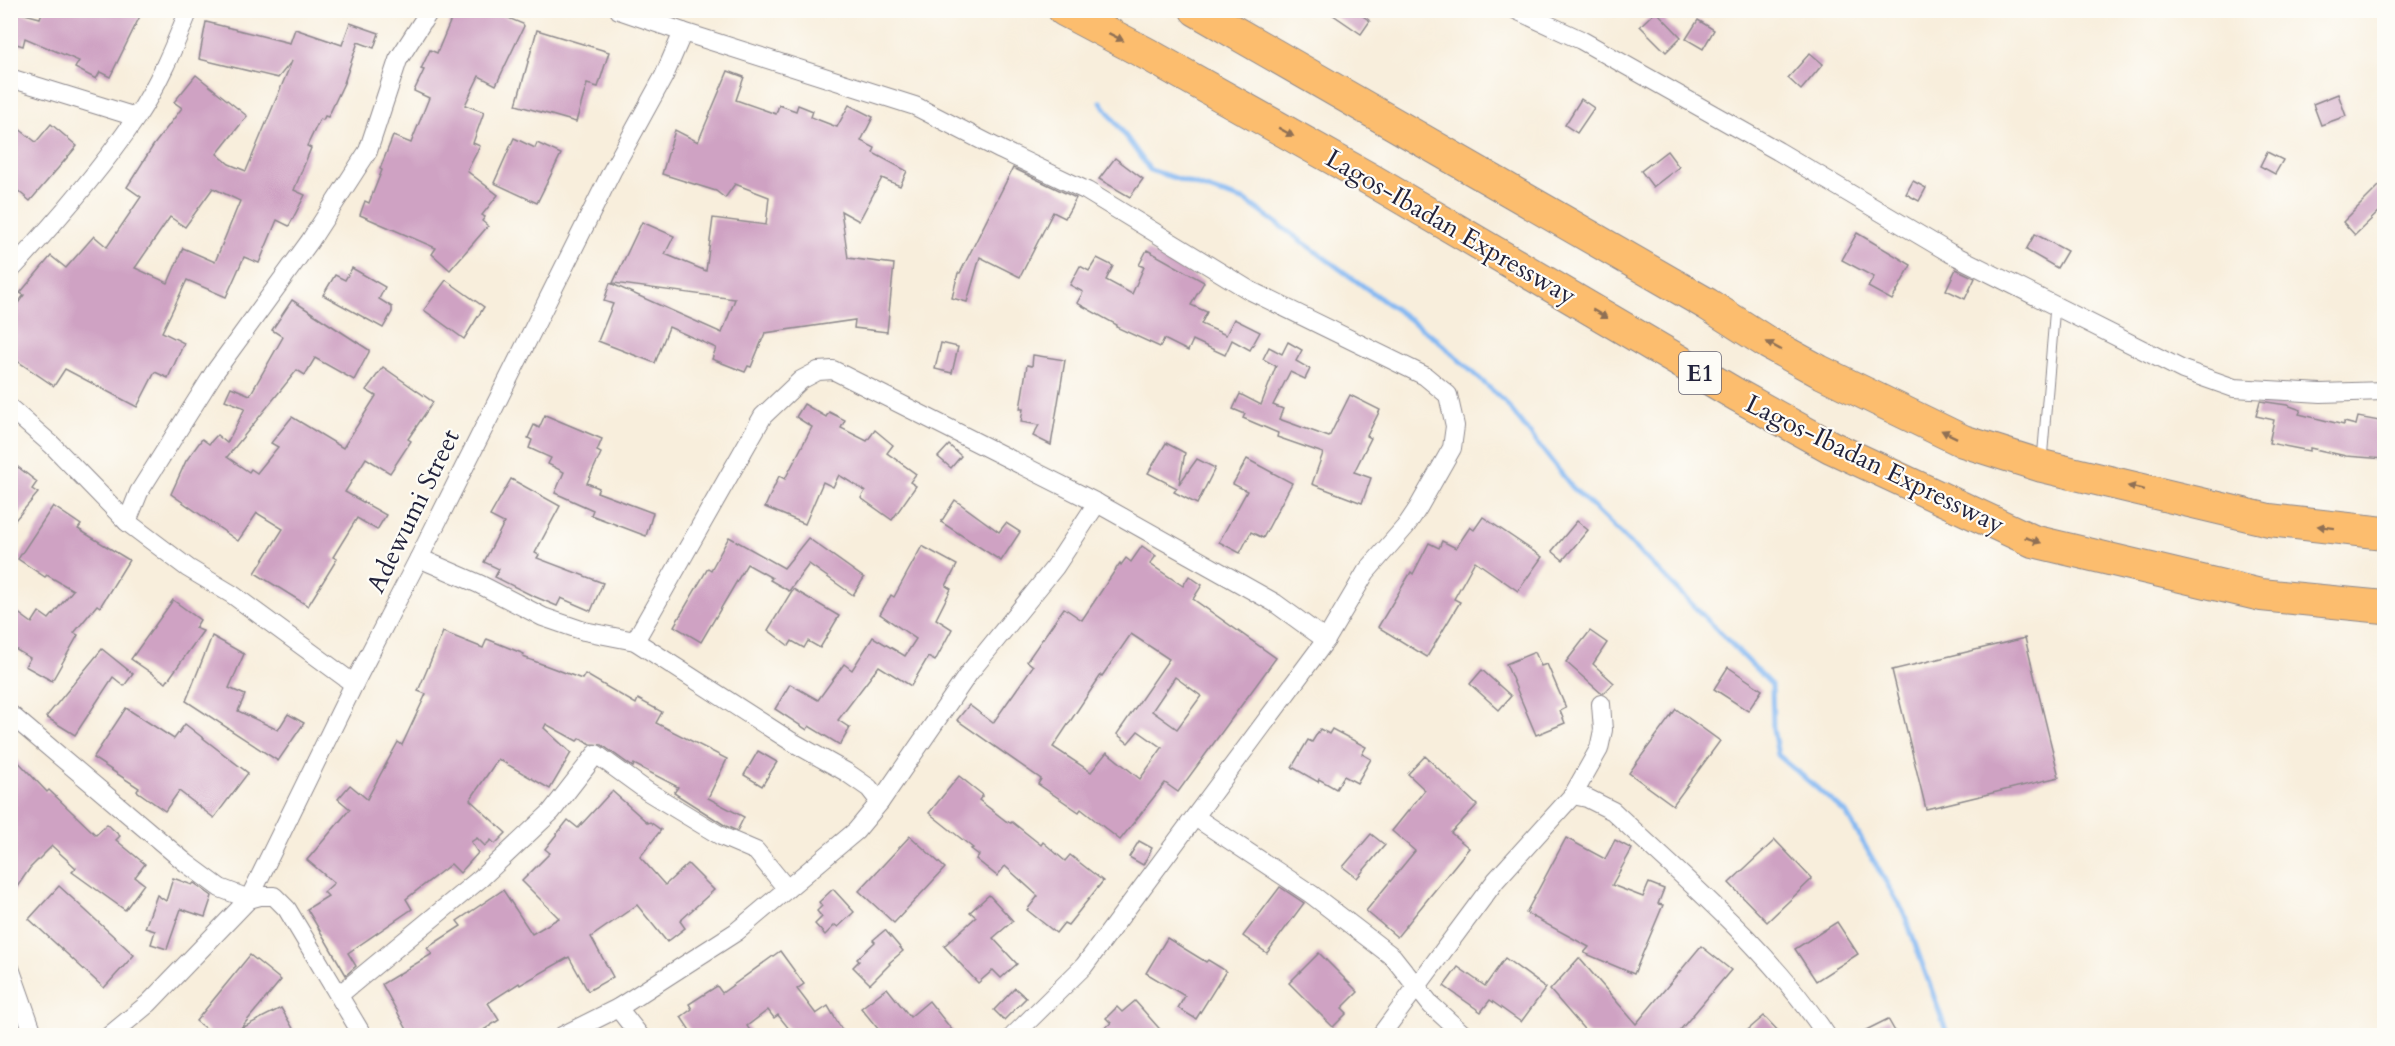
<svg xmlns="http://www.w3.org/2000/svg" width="2395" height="1046" font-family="Cardo,serif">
	<rect width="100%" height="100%" fill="#fdfcf7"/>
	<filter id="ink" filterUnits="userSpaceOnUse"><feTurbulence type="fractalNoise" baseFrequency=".0167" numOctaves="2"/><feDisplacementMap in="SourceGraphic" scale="12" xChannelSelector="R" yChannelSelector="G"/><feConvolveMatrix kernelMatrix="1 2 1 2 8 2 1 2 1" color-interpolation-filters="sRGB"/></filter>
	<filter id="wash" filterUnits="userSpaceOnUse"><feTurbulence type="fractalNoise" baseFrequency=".008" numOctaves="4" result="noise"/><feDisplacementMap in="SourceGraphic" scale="24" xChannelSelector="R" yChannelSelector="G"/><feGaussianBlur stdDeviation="1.35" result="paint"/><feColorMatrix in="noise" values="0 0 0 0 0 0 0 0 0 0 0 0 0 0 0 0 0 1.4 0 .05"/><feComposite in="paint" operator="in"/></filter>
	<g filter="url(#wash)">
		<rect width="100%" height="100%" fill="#f8eedc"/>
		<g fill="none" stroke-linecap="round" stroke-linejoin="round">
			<path stroke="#83b8f2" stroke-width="5" d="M1101 102 1150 170 1246 201 1435 338 1504 401 1572 487 1661 573 1772 685 1773 729 1778 755 1846 813 1904 913 1948 1036"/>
		</g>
		<g id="blocks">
			<g fill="#cfa2c3" fill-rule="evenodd">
				<path d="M10 10 40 18 43 10H143L110 77 100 72 96 79 75 68 79 61 25 38 23 46 10 42Z"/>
				<path d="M455 10H489L523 24 524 26 496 85 479 76 465 105 484 112 473 143 480 146 467 171 498 195 482 215 485 217 482 221 488 226 450 270 432 254 436 248 360 215 365 201 369 203 382 170 380 169 393 136 411 143 429 98 414 91 424 70 421 69 430 50 437 53Z"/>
				<path d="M1326 10H1354L1370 21 1361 34Z"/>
				<path d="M1656 11 1681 37 1666 52 1640 26Z"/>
				<path d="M1698 20 1714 30 1703 49 1686 39Z"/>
				<path d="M206 22 290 43 295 29 342 45 350 23 379 33 374 48 358 42 344 83 328 117 325 116 323 120 320 119 307 146 311 148 294 190 305 195 289 226 277 220 259 263 244 257 226 297 187 280 162 332 184 343 168 378 155 372 137 407 65 369 54 386 10 356V314L24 295 20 293 51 256 66 268 94 236 107 247 141 197 127 187 153 146 182 108 174 102 196 75 247 116 217 154 229 164 246 171 292 61 278 78 199 59ZM213 188 240 201 215 262 183 248 168 283 135 268 170 217 185 227Z"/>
				<path d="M537 30 609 52 598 87 587 84 576 122 516 105Z"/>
				<path d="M1810 53 1823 64 1801 90 1788 78Z"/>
				<path d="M728 71 744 77 736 100 776 114 779 105 796 111 798 105 813 111 811 117 837 127 849 105 873 117 861 141 875 148 873 153 907 171 900 186 882 178 859 221 841 211 848 258 894 264 887 332 854 328 855 320 765 333 751 367 748 366 745 372 712 359 716 348 669 327 655 363 598 341 613 304 604 301 610 283 722 333 735 299 613 283 642 222 674 236 665 254 706 271 713 218 766 225 769 197 735 184 725 198 716 191 662 174 675 130 698 142Z"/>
				<path d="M2338 94 2346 116 2321 125 2313 104Z"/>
				<path d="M1581 99 1594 108 1577 133 1565 125Z"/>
				<path d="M10 122 36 142 51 124 77 146 30 201 10 184Z"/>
				<path d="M514 138 535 148 537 143 561 154 537 203 494 183Z"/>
				<path d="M1667 151 1679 167 1653 187 1641 171Z"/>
				<path d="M2267 152 2283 160 2275 174 2260 166Z"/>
				<path d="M1115 158 1143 179 1130 197 1099 179Z"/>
				<path d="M1013 168 1076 198 1065 218 1053 212 1020 277 980 257 967 302 952 298 958 273H960Z"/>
				<path d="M2385 180V206L2355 235 2343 222Z"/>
				<path d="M1913 181 1926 188 1919 201 1906 194Z"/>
				<path d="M1857 233 1911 265 1892 300 1868 287 1874 277 1842 260Z"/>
				<path d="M2035 234 2067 251 2057 268 2026 250Z"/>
				<path d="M1147 250 1204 282 1191 305 1207 312 1201 324 1226 335 1234 319 1260 332 1250 350 1232 340 1225 355 1193 340 1188 351 1164 339 1160 347 1116 327 1117 325 1077 303 1083 292 1070 285 1080 266 1089 271 1097 258 1113 266 1106 280 1132 294 1144 267 1139 265Z"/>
				<path d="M352 268 385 287 379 299 392 307V312L383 328 323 295 335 275 345 280Z"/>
				<path d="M1956 269 1975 278 1965 299 1946 290Z"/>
				<path d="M446 280 484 307 464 339 424 310Z"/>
				<path d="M292 300 369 350V352L354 380 315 358 305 375 297 370 227 457 249 472 251 469 257 473 278 447 271 443 292 417 343 448 376 396 366 390 383 367 433 402 408 439 411 441 390 473 366 458 345 492 386 515 377 530 357 518 333 557 337 559 308 606 255 573 283 529 257 513 238 541 171 494 186 461 202 439 209 444 217 435 227 443 245 408 225 400 231 387 250 395 283 337 272 330Z"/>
				<path d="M1288 342 1302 350 1296 361 1310 369 1305 379 1290 372 1273 405 1283 409 1279 419 1329 437 1350 395 1380 410 1367 436 1371 438 1354 472 1371 478 1362 503 1312 484 1323 453 1277 437 1278 433 1243 418 1245 414 1233 409 1240 394 1261 405 1276 366 1263 359 1269 347 1282 354Z"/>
				<path d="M941 343 958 347 952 373 935 369Z"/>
				<path d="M1033 355 1065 360 1051 445 1033 436 1039 425 1021 422 1023 409H1020L1027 365 1032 366Z"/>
				<path d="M2260 401 2287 405 2301 410 2299 414 2344 425V422L2356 425 2358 417 2385 422V459L2346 456 2310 448V451L2269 443 2274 420 2256 416Z"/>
				<path d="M804 404 826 417 829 412 845 420 841 428 867 441 875 430 893 445 887 453 916 474 910 482 916 486 892 520 861 498 865 491 839 475 833 487 823 482 805 524 765 507 779 476 785 479 812 427 796 417Z"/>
				<path d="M545 415 602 439 597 451 601 453 587 483 599 488 597 492 653 513 646 536 591 515 593 510 555 493 564 472 548 464 551 458 529 448 532 440 528 438 534 425 539 428Z"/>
				<path d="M1166 443 1185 453 1179 484 1197 459 1215 468 1197 504 1174 492 1177 488 1148 473Z"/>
				<path d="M949 445 961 456 951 468 938 457Z"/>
				<path d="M1247 459 1292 483 1263 538 1251 532 1240 553 1219 542 1247 491 1233 484Z"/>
				<path d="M18 467 37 482 32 489 38 493 10 526V477Z"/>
				<path d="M511 479 560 506 535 553 539 555 537 558 603 583 591 611 561 598 557 606 531 595 495 577 499 569 484 562 504 523 490 516Z"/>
				<path d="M955 500 999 532 1006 523 1020 532 1001 561 941 522Z"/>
				<path d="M53 506 81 525 78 529 129 560 100 607 97 605 74 633 78 635 52 681 25 666 30 658 10 646V607L32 623 39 612 49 619 73 590 47 575 45 577 18 559Z"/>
				<path d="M1483 517 1542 557 1518 591 1475 561 1454 599 1460 602 1427 657 1378 627 1411 572 1413 574 1429 543 1439 548 1442 541 1456 548 1470 527 1474 530Z"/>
				<path d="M1577 521 1588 530 1563 560 1552 551Z"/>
				<path d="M729 537 784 568 808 538 864 578 853 595 809 564 789 591 770 580 772 578 747 564 701 642 674 626 708 568 711 570Z"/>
				<path d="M922 546 957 565 946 586 951 589 936 619 952 629 935 661 928 657 911 686 879 666 838 720 850 728 840 745 809 726 807 730 775 709 790 684 818 700 844 664 852 670 873 637 905 656 916 639 880 614 891 595 894 597Z"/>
				<path d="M1142 546 1156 556 1150 564 1183 586 1189 576 1202 585 1193 599 1276 658 1178 792 1165 783 1120 840 1081 809 1079 812 1038 784 1041 779 957 720 969 705 993 723 1033 666 1027 661 1064 608 1082 620 1120 563 1121 565 1126 558 1131 562ZM1131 634 1169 659 1117 734 1128 743 1138 731 1162 748 1140 779 1107 752 1091 772 1053 747 1101 675 1102 676ZM1175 677 1201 696 1177 729 1152 711Z"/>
				<path d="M793 589 839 616 820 648 808 641 804 648 792 641 789 646 768 630Z"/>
				<path d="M173 600 200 620 195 628 203 631 166 683 131 659Z"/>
				<path d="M1590 631 1607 643 1593 664 1614 683 1604 693H1601L1566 662Z"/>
				<path d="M443 632 483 648 487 639 524 654 523 657 582 679 585 674 636 704 638 699 662 712 656 723 727 759 708 798 744 817 737 831 726 826 674 793 678 787 634 764 633 767 602 745 591 744 580 738 577 741 546 724 544 728 571 753 550 789 498 759 470 800 506 833 495 844 491 840 485 846 477 838 471 842 478 853 460 873 451 864 406 899 412 909 348 953 356 966 346 975 307 909 328 896 324 892 334 883 307 860 350 809 338 799 350 785 367 799 398 742 402 745 426 694 418 691Z"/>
				<path d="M212 636 244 654 229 688 245 695 238 711 278 730 288 714 304 723 278 761 186 701Z"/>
				<path d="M2025 638 2059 777 1926 809 1892 670Z"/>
				<path d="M102 649 133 674 124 686 113 677 75 735 46 717Z"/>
				<path d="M1535 652 1541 666 1547 664 1566 708 1560 711 1565 723 1536 735 1506 664Z"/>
				<path d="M1728 667 1762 690 1748 711 1714 689Z"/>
				<path d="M1482 670 1511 696 1499 710 1470 684Z"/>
				<path d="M126 708 174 739 185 724 248 773 214 818 179 791 165 811 137 791 139 788 93 758Z"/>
				<path d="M1676 709 1720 741 1673 805 1629 773Z"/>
				<path d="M1320 729 1329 734 1332 729 1366 747 1362 754 1371 759 1357 783 1344 776 1336 789 1319 779 1318 782 1292 767 1308 740 1312 742Z"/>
				<path d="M758 751 777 762 762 786 744 775Z"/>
				<path d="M10 753 47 792 49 790 96 835 107 824 120 836 116 840 145 864 135 877 144 884 125 910 72 872 76 868 52 846 30 868 10 897Z"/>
				<path d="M1425 756 1477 805 1451 833 1469 848 1397 937 1366 911 1415 851 1392 831 1425 790 1408 774Z"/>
				<path d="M959 776 983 795 979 800 1006 821 1011 823 1012 822 1041 845 1043 842 1065 861 1070 855 1103 881 1068 925 1064 923 1056 933 1027 910 1038 896 1005 866 997 876 976 859 979 855 971 849 973 848 929 813Z"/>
				<path d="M612 791 648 823 650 822 661 830 640 857 665 885 688 864 714 890 680 921 685 928 667 942 637 905 591 937 613 977 588 991 569 957 520 985 519 983 488 1003 499 1020 476 1035H410L382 984 432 954 427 948 461 926 457 921 503 890 532 934 559 918 522 881 550 853 545 849 568 820 578 828Z"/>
				<path d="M1371 834 1385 845 1357 878 1343 867Z"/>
				<path d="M910 836 945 868 894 923 859 891Z"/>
				<path d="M1566 838 1605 859 1615 840 1632 849 1612 885 1643 897 1649 883 1664 889 1658 904 1663 905 1634 974 1584 953 1589 947 1526 913Z"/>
				<path d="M1775 840 1812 879 1767 922 1729 883Z"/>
				<path d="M1139 841 1152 848 1143 865 1129 857Z"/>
				<path d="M173 878 192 885 194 883 212 896 205 917 181 909 167 949 151 944 155 931 145 928 157 895 166 901Z"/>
				<path d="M59 886 134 955 104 988 29 919Z"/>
				<path d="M1280 887 1304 903 1267 953 1243 936Z"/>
				<path d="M833 889 854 912 838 927 835 925 825 935 815 924 822 917 817 911 822 906 819 902Z"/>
				<path d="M989 895 1013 921 993 938 1017 964 1001 978 993 970 978 983 944 946 976 917 970 912Z"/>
				<path d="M1837 922 1858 954 1816 981 1795 949Z"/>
				<path d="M885 930 903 951 889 963 890 964 870 984 853 967 859 961 857 959 875 942 873 940Z"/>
				<path d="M1167 938 1206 962 1208 960 1226 971 1196 1019 1178 1008 1185 996 1146 973Z"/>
				<path d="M1701 946 1731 970 1676 1035H1589L1550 990 1579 958 1636 1024Z"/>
				<path d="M780 951 804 984 797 989 816 1014 828 1006 845 1035H794L778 1015 774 1018 768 1010 747 1026 753 1035H693L681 1017 692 1009 689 1004 717 986 722 993Z"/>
				<path d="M1319 953 1358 992 1342 1008 1347 1013 1333 1027 1289 983Z"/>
				<path d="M250 955 281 980 240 1029 281 1008 297 1035H213L196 1021Z"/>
				<path d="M1505 958 1546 988 1521 1022 1490 1000 1481 1012 1444 986 1458 967 1485 986Z"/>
				<path d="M887 988 910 1017 929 1001 956 1035H883L861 1008Z"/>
				<path d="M1015 988 1026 998 1004 1020 994 1010Z"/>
				<path d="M1135 1001 1165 1035H1097L1111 1023 1106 1018 1117 1007 1122 1012Z"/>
				<path d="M1764 1016 1782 1035H1742Z"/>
				<path d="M1888 1019 1897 1035H1856Z"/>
			</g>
		</g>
	</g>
	<g filter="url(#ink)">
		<use href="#blocks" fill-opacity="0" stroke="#8d888c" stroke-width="1.5"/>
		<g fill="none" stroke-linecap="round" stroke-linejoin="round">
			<defs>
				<path id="lane" d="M2042 460 2055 306"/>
				<g id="street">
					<path d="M1516 10 1581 40 1778 151 1950 253 2183 370 2234 388 2321 393 2384 391"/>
					<path d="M683 32 915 106 1001 150 1087 191 1249 290 1425 376 1448 395 1455 426 1452 448 1418 508 1406 526 1366 572 1326 640 1084 966 1013 1036"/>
					<path d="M10 78 136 117"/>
					<path d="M10 271C54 224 100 171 136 118 158 85 174 47 189 10"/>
					<path d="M10 408 52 445 127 522 188 568 233 595 354 684"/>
					<path d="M127 522 139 492 214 373 310 241 368 151 398 60 430 10"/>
					<path d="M419 558 479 584 543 617 584 631 635 641 789 740 846 772 869 788 880 802"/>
					<path d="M635 641 763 416 801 380 818 371 833 370 1097 503 1275 603 1326 640"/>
					<path d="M10 714 186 863 220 888 249 899 260 896H274L287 909 363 1036"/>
					<path d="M1573 795 1587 798 1613 811C1688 882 1769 949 1827 1036"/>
					<path d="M1195 817 1311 894 1393 957 1431 1005 1465 1036"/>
					<path d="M10 968 34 1036"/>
					<path d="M339 995 481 878 551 812 596 754 647 791 721 836 756 851 787 889"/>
					<path d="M618 1008 640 1036"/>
					<path d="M109 1036 149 1003 249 899 354 684 419 558 612 171 664 76 683 32 619 10"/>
					<path d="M562 1036 618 1008 736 932 856 831 880 802 969 673 1055 567 1097 503"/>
					<path d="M1380 1036 1496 880 1573 795 1599 749 1603 730 1601 704"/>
				</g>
				<g id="highway">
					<path d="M1064 10 1149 55 1375 182 1737 395 1831 447 2033 541 2261 595 2384 607"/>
					<path d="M1196 10 1707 304 1768 343 1819 371 1963 441 2042 466 2269 520 2384 533"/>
				</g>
			</defs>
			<use href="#lane" stroke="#8d888c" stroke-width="11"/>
			<use href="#street" stroke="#8d888c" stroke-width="20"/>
			<use href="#highway" stroke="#8d888c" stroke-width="34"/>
			<use href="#lane" stroke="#fff" stroke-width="9"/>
			<use href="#street" stroke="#fff" stroke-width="18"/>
			<use href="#highway" stroke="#fcbd6e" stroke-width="32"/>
		</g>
		<defs><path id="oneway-solid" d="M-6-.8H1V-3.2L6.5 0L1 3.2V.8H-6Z" transform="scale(1.5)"/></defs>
		<g fill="#8f7054">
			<use href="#oneway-solid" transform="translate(1116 37) rotate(27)"/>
			<use href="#oneway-solid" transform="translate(1286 132) rotate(29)"/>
			<use href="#oneway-solid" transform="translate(1600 314) rotate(30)"/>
			<use href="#oneway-solid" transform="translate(1774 346) rotate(-151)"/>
			<use href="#oneway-solid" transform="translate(1949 434) rotate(-154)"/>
			<use href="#oneway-solid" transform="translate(2136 488) rotate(-167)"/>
			<use href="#oneway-solid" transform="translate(2326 527) rotate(-173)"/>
			<use href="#oneway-solid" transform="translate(2033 540) rotate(19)"/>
		</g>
	</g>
	<g text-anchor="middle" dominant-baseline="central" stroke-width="4.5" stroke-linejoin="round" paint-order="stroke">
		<rect fill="#fdfcf7" stroke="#646373" stroke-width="1.5" x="1679" y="352" width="42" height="42" rx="4.5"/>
		<g font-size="24" font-weight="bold" fill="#22223b">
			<text x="1700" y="373">E1</text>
		</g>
		<g font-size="26" fill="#22223b" stroke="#fdfcf7">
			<text transform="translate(1451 227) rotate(30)">Lagos-Ibadan Expressway</text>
			<text transform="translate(1875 464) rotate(26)">Lagos-Ibadan Expressway</text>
			<text transform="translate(413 511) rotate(-64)">Adewumi Street</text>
		</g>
	</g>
	<rect width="2395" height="1046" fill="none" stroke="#fdfcf7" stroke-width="36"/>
</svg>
